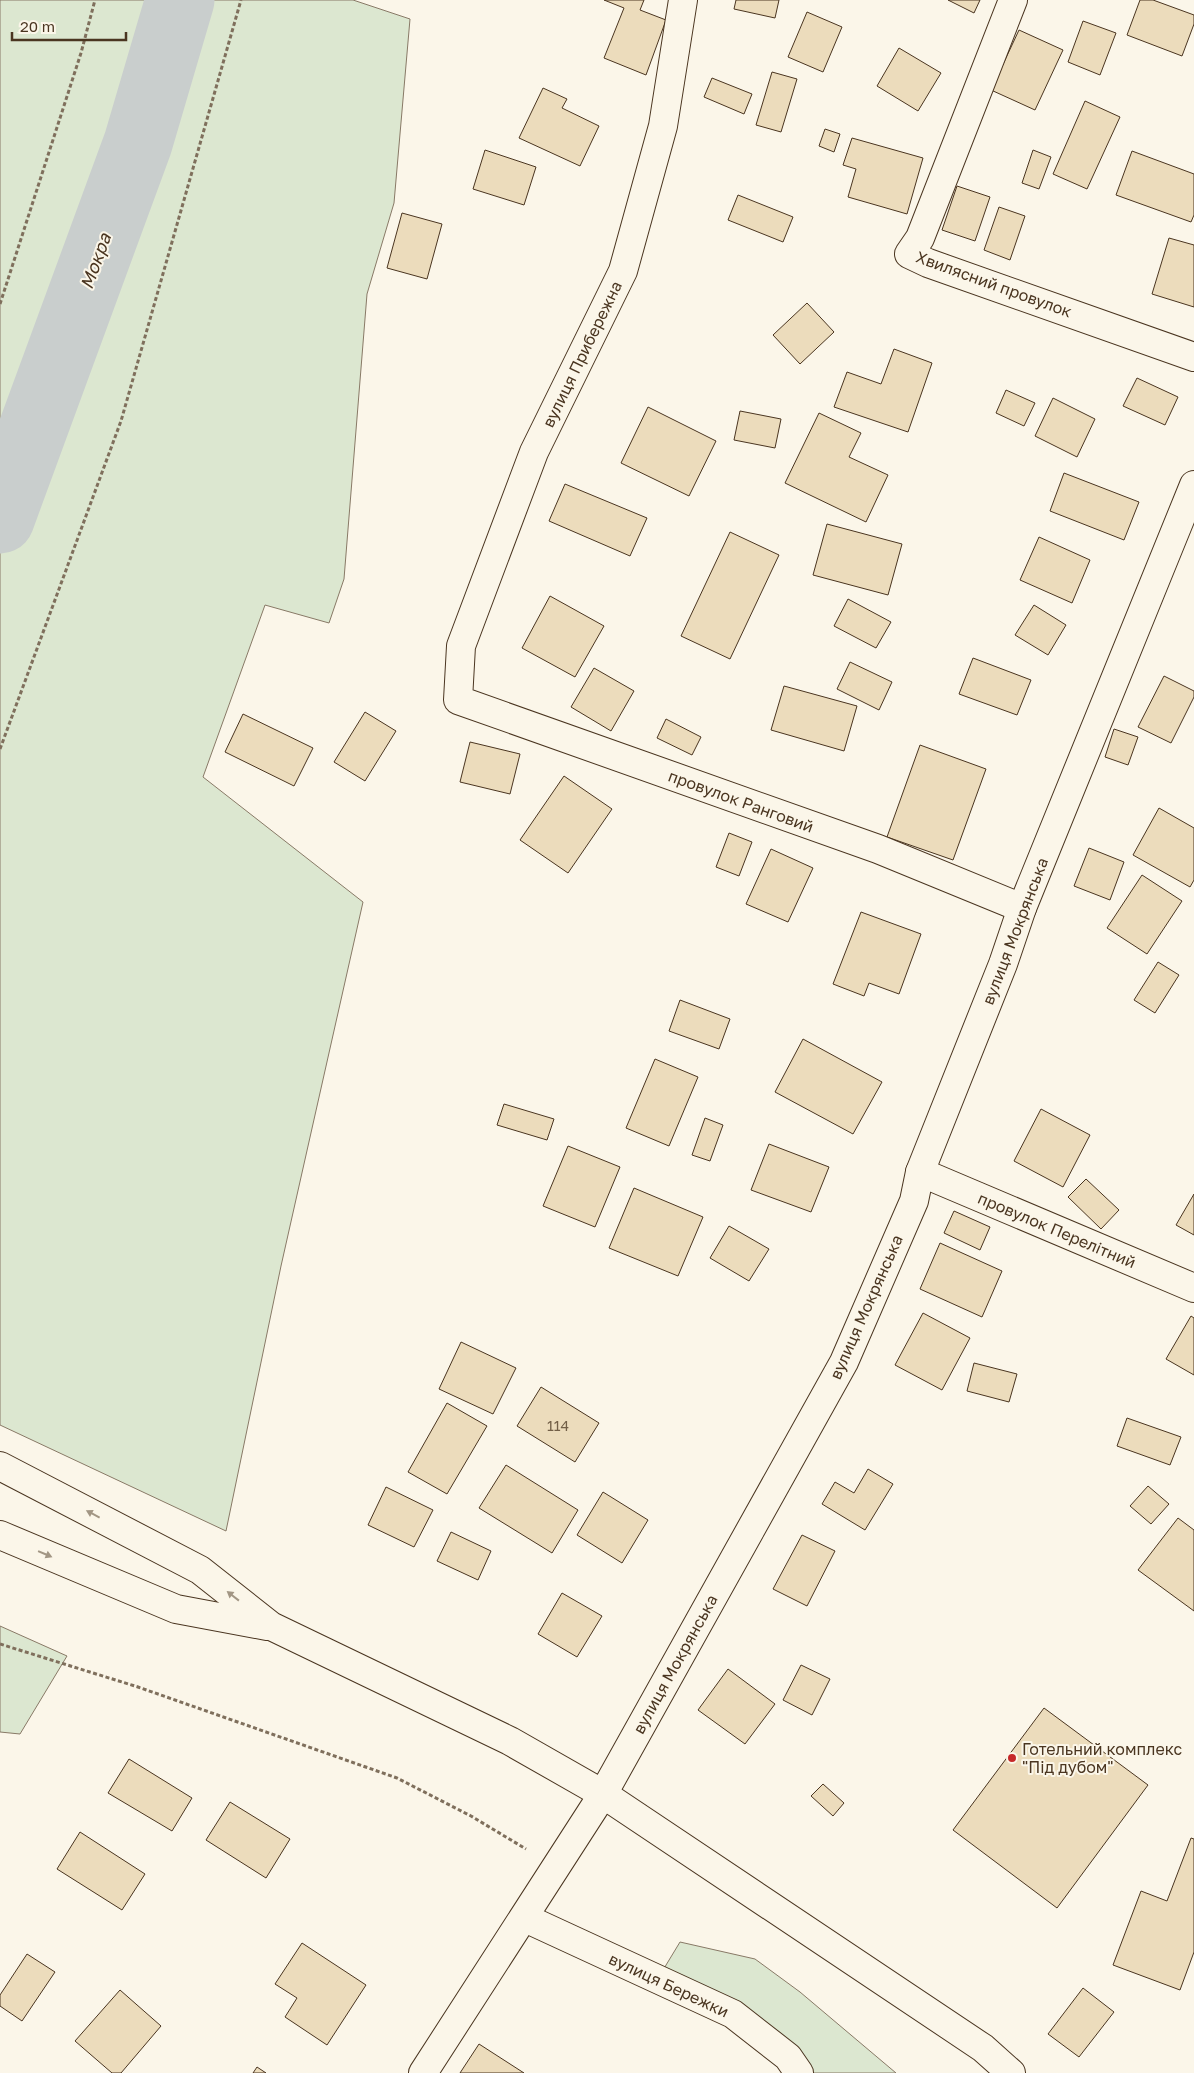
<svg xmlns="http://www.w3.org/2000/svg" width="1194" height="2073" font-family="'Golos Text',sans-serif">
	<rect width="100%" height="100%" fill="#fbf6e9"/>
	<g fill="#dce7d0" stroke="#887966">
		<path d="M0 0H353L410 19 394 203 367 294 344 579 329 623 265 605 203 777 363 902 281 1266 226 1531 0 1425Z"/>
		<path d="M0 1626 67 1656 20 1734 0 1732Z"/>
		<path d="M680 1942 755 1959 800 1992 896 2073H798L660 1975Z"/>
	</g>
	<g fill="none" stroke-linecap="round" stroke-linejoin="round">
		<path stroke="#c9cecd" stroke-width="69" d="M0 519 138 143 180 0"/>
	</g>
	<g fill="#ecdcbc" stroke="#4a3520">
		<path d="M604 0H644L640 10 666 20 646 75 604 58 624 8Z"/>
		<path d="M736 0H779L775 18 734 9Z"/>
		<path d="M948 0H980L974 13Z"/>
		<path d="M1140 0H1153L1194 15V24L1182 56 1127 35Z"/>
		<path d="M807 12 842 27 823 72 788 57Z"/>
		<path d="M1083 21 1116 33 1100 75 1068 62Z"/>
		<path d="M1019 30 1063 50 1035 110 991 90Z"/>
		<path d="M899 48 941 73 918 111 877 86Z"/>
		<path d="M772 72 797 79 781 132 756 125Z"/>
		<path d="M712 78 752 94 744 114 704 97Z"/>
		<path d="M543 88 567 99 562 108 599 126 580 166 519 138Z"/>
		<path d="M1085 101 1120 117 1087 189 1053 174Z"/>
		<path d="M825 129 840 134 834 152 819 146Z"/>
		<path d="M852 138 923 158 907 214 848 197 856 169 843 165Z"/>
		<path d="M485 150 536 167 524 205 473 189Z"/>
		<path d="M1033 150 1051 157 1039 189 1022 183Z"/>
		<path d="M1132 151 1194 174V215L1191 222 1116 195Z"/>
		<path d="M957 186 990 197 975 241 942 230Z"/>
		<path d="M738 195 793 217 783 242 728 220Z"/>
		<path d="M999 207 1025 216 1010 260 984 250Z"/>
		<path d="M402 213 442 224 427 279 387 268Z"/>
		<path d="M1169 238 1194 245V307L1152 294Z"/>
		<path d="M807 303 834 332 800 364 773 335Z"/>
		<path d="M894 349 932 363 908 432 834 407 847 372 881 384Z"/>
		<path d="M1137 378 1178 397 1165 425 1123 406Z"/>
		<path d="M1006 390 1035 403 1024 426 996 413Z"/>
		<path d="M1053 398 1095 419 1077 457 1035 436Z"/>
		<path d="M648 407 716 441 689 496 621 463Z"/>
		<path d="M740 411 781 419 775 448 734 440Z"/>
		<path d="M819 413 861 433 849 457 888 475 866 522 785 483Z"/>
		<path d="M1064 473 1139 502 1124 540 1050 511Z"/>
		<path d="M565 484 647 518 630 556 549 521Z"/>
		<path d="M827 524 902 544 888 595 813 575Z"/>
		<path d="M730 532 779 555 730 659 681 636Z"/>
		<path d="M1039 537 1090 560 1072 603 1020 580Z"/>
		<path d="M550 596 604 626 575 677 522 648Z"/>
		<path d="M848 599 891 622 876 648 834 626Z"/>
		<path d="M1034 605 1066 625 1048 655 1015 635Z"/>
		<path d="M973 658 1031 680 1017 715 959 694Z"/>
		<path d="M850 662 892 682 879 710 837 689Z"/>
		<path d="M594 668 634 691 611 731 571 707Z"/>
		<path d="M1164 676 1194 691V697L1171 743 1138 727Z"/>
		<path d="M784 686 857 706 844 751 771 730Z"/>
		<path d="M365 712 396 731 365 781 334 762Z"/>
		<path d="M243 714 313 748 294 786 225 752Z"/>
		<path d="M666 719 701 737 692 755 657 738Z"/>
		<path d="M1114 729 1138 737 1128 765 1105 757Z"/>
		<path d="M470 742 520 754 510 794 460 782Z"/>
		<path d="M920 745 986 769 953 860 887 837Z"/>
		<path d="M564 776 612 809 568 873 520 840Z"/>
		<path d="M1159 808 1194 828V880L1190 887 1133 855Z"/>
		<path d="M729 833 752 842 739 876 716 867Z"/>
		<path d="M1089 848 1124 862 1110 900 1074 886Z"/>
		<path d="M771 849 813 868 788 922 746 904Z"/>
		<path d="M1142 875 1182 901 1147 954 1107 928Z"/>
		<path d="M861 912 921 934 899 994 869 983 864 996 833 984Z"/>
		<path d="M1158 962 1179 975 1155 1013 1134 1000Z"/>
		<path d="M680 1000 730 1019 719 1049 669 1031Z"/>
		<path d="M803 1039 882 1082 853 1134 775 1092Z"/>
		<path d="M655 1059 698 1077 669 1146 626 1128Z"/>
		<path d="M504 1104 554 1119 547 1140 497 1125Z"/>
		<path d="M1041 1109 1090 1135 1063 1187 1014 1161Z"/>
		<path d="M705 1118 723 1125 710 1161 692 1155Z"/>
		<path d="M769 1144 829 1167 811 1212 751 1190Z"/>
		<path d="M568 1146 620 1167 595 1227 543 1206Z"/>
		<path d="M1086 1179 1119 1210 1101 1229 1068 1197Z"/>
		<path d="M634 1188 703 1217 678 1276 609 1248Z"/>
		<path d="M1194 1194V1235L1176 1225Z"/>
		<path d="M954 1211 990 1227 980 1250 944 1233Z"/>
		<path d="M729 1226 769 1249 749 1281 710 1258Z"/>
		<path d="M940 1243 1002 1271 982 1317 920 1289Z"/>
		<path d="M923 1313 970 1338 942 1390 895 1365Z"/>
		<path d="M1191 1316 1194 1318V1375L1166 1359Z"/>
		<path d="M461 1342 516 1368 493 1414 439 1389Z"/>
		<path d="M974 1363 1017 1374 1009 1402 967 1391Z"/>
		<path d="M541 1387 599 1423 575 1462 517 1426Z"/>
		<path d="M447 1403 487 1426 447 1494 408 1472Z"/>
		<path d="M1127 1418 1181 1437 1170 1465 1117 1446Z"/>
		<path d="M506 1465 578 1510 552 1553 479 1508Z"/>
		<path d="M868 1469 893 1484 865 1530 822 1504 835 1482 854 1493Z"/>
		<path d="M1148 1486 1169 1504 1151 1524 1130 1506Z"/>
		<path d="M386 1487 433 1510 414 1547 368 1525Z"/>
		<path d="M603 1492 648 1520 622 1563 577 1535Z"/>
		<path d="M1178 1518 1194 1530V1611L1138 1570Z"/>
		<path d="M451 1532 491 1551 478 1580 437 1561Z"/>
		<path d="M802 1535 835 1551 807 1606 773 1589Z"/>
		<path d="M562 1593 602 1616 577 1657 538 1634Z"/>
		<path d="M801 1665 830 1679 812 1715 783 1700Z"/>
		<path d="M728 1669 775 1704 745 1744 698 1710Z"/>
		<path d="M1044 1708 1148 1785 1057 1908 953 1830Z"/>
		<path d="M129 1759 192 1798 172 1831 108 1793Z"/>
		<path d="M823 1784 844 1803 833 1816 811 1796Z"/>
		<path d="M230 1802 290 1839 266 1878 206 1840Z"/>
		<path d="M80 1832 145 1874 122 1910 57 1869Z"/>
		<path d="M1191 1838 1194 1839V1952L1180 1990 1113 1965 1141 1891 1167 1901Z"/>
		<path d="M302 1943 366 1985 327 2045 285 2017 297 1998 275 1984Z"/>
		<path d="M27 1954 55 1972 22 2021 0 2006V1995Z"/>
		<path d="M1083 1988 1114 2012 1079 2057 1048 2034Z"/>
		<path d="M120 1990 161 2026 121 2073H112L75 2041Z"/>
		<path d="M479 2044 524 2073H460Z"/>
		<path d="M257 2067 266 2073H253Z"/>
	</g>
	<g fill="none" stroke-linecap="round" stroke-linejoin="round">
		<defs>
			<g id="minor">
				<path d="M683 0 663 126 623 271 534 452 461 646 458 700 878 849 1022 908"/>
				<path d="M1013 0 920 238 909 254 928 263 1194 357"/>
				<path d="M920 1172 1194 1288"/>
				<path d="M525 1918 733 2014 788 2057 799 2073"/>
				<path d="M423 2073 603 1794 844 1362 914 1201 920 1172 1003 964 1022 908 1194 485"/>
			</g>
			<g id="trunk">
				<path d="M0 1466 200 1570 271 1626 510 1741 603 1794 983 2048 1011 2073"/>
				<path d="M0 1535 176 1609 267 1626"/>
			</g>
		</defs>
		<use href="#minor" stroke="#4a3520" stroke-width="30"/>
		<use href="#trunk" stroke="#4a3520" stroke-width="30"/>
		<g stroke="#7f6f5c" stroke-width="3" stroke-dasharray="4 2.5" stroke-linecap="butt">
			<path d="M0 304 81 53 95 0"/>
			<path d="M0 749 121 421 241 0"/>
			<path d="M0 1644 138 1687 397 1778 471 1816 526 1849"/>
		</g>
		<use href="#minor" stroke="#fbf6e9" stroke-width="28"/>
		<use href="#trunk" stroke="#fbf6e9" stroke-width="28"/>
	</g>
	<defs><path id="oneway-solid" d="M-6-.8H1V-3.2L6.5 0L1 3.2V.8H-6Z" transform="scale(1.25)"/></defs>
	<g fill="#a29684">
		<use href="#oneway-solid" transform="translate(93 1514) rotate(-152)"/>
		<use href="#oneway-solid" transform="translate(45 1554) rotate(23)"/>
		<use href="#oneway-solid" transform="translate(233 1596) rotate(-142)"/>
	</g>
	<circle fill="#c62828" stroke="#fbf6e9" stroke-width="2" cx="1012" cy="1758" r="5"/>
	<g text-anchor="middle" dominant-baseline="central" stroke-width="4" stroke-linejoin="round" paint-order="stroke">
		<g font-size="14" fill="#725f47">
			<text x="558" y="1425">114</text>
		</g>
		<g font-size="16" fill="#4a3520" stroke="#fbf6e9">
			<text transform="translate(994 284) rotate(20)">Хвилясний провулок</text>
			<text transform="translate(582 354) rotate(-64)">вулиця Прибережна</text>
			<text transform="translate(741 801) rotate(20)">провулок Ранговий</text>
			<text transform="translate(1015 931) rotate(-69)">вулиця Мокрянська</text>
			<text transform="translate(1057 1230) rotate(23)">провулок Перелітний</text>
			<text transform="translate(866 1307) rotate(-66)">вулиця Мокрянська</text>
			<text transform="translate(675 1664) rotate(-61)">вулиця Мокрянська</text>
			<text transform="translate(669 1985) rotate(25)">вулиця Бережки</text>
		</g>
		<g font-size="16" fill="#4a3520" stroke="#fbf6e9" text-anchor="start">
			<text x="1022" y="1749">Готельний комплекс<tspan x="1022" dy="18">"Під дубом"</tspan></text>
		</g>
		<g font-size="18" font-style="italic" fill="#4a3520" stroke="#fbf6e9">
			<text transform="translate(95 261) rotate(-70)">Мокра</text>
		</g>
	</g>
	<path d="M12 32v8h114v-8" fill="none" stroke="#4a3520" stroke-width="2.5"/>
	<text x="20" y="32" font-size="15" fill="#4a3520" stroke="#fbf6e9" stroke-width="4" paint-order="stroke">20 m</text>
</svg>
